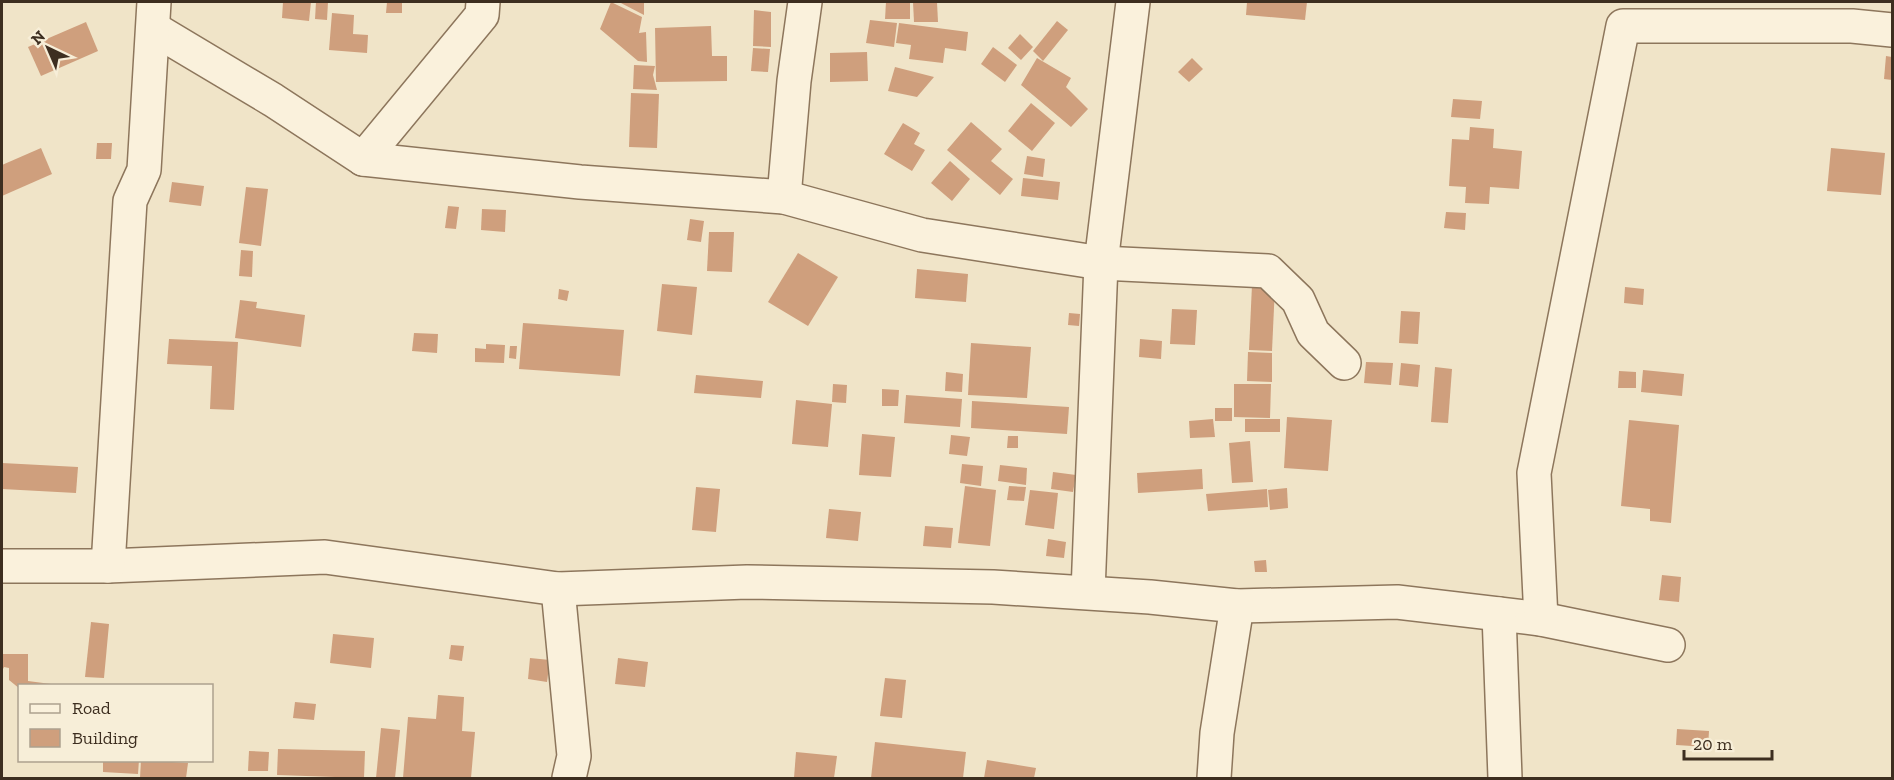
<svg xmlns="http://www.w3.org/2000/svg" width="1894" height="780" font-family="'Zilla Slab',serif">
	<rect width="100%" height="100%" fill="#f0e4c8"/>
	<g fill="#cf9f7d">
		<path d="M283 2H311L309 21 282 18Z"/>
		<path d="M316 2H328L327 20 315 19Z"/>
		<path d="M387 2H402V13H386Z"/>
		<path d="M611 2 642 17 639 33 646 32 647 62 638 61 600 29Z"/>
		<path d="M619 2H644V15Z"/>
		<path d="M886 2H910V19H885Z"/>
		<path d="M913 2H937L938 22H914Z"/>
		<path d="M1247 2H1307L1305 20 1246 15Z"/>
		<path d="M754 10 771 12V47L753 46Z"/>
		<path d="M332 13 354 15 353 34 368 35 367 53 329 50Z"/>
		<path d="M870 20 897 23 894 47 866 43Z"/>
		<path d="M1057 21 1068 30 1043 61 1033 51Z"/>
		<path d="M86 22 98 51 41 76 28 47Z"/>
		<path d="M899 23 968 32 966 51 945 48 943 63 909 59 911 45 896 43Z"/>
		<path d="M711 26 712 56H727V81L656 82 655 28Z"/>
		<path d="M1020 34 1033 47 1021 60 1008 48Z"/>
		<path d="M993 47 1017 65 1005 82 981 64Z"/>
		<path d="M753 48 770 49 768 72 751 71Z"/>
		<path d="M867 52 868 81 830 82V53Z"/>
		<path d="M1886 56 1892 57V80L1884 79Z"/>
		<path d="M1037 58 1071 78 1066 87 1088 109 1071 127 1021 85Z"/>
		<path d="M1192 58 1203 69 1189 82 1178 72Z"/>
		<path d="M634 65 655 66 653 75 657 90 633 89Z"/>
		<path d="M895 67 934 77 917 97 888 91Z"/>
		<path d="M631 93 659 94 657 148 629 147Z"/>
		<path d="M1453 99 1482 101 1480 119 1451 117Z"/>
		<path d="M1031 103 1055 123 1032 151 1008 131Z"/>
		<path d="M971 122 1002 149 991 161 1013 179 1000 195 947 150Z"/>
		<path d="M903 123 920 133 914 144 925 150 912 171 884 154Z"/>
		<path d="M1470 127 1494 129 1493 148 1522 151 1519 189 1490 187 1489 204 1465 203 1466 187 1449 186 1452 139 1469 140Z"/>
		<path d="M97 143H112L111 159H96Z"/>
		<path d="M41 148 52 174 2 196V165Z"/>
		<path d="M1831 148 1885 153 1881 195 1827 191Z"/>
		<path d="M1027 156 1045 159 1043 177 1024 174Z"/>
		<path d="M950 161 970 179 952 201 931 183Z"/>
		<path d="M1023 178 1060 182 1058 200 1021 196Z"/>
		<path d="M172 182 204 186 201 206 169 202Z"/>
		<path d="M246 187 268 189 261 246 239 243Z"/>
		<path d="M448 206 459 207 456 229 445 228Z"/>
		<path d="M482 209 506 210 505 232 481 230Z"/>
		<path d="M1446 212 1466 213 1465 230 1444 228Z"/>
		<path d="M690 219 704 221 701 242 687 240Z"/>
		<path d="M709 232H734L732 272 707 271Z"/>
		<path d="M241 250 253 251 252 277 239 276Z"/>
		<path d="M798 253 838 277 808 326 768 302Z"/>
		<path d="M917 269 968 274 966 302 915 298Z"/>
		<path d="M662 284 697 287 692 335 657 331Z"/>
		<path d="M1252 285 1275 286 1272 351 1249 350Z"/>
		<path d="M1625 287 1644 289 1643 305 1624 303Z"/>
		<path d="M559 289 569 291 567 301 558 299Z"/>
		<path d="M240 300 257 302 256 308 305 315 301 347 235 338Z"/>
		<path d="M1172 309 1197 310 1195 345 1170 344Z"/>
		<path d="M1401 311 1420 312 1418 344 1399 343Z"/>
		<path d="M1069 313 1080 314 1079 326 1068 325Z"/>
		<path d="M523 323 624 330 620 376 519 369Z"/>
		<path d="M414 333 438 334 437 353 412 351Z"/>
		<path d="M169 339 238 342 234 410 210 409 212 366 167 364Z"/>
		<path d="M1140 339 1162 341 1161 359 1139 357Z"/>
		<path d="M971 343 1031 347 1027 398 968 395Z"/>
		<path d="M486 344 505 345 504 363 475 362V348L486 349Z"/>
		<path d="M510 346H517L516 359 509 358Z"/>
		<path d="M1248 352 1272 353V382L1247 381Z"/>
		<path d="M1366 362 1393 363 1391 385 1364 383Z"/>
		<path d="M1401 363 1420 365 1418 387 1399 385Z"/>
		<path d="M1435 367 1452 369 1448 423 1431 422Z"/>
		<path d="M1643 370 1684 374 1682 396 1641 392Z"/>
		<path d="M1619 371 1636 372V388H1618Z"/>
		<path d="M946 372 963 374 962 392 945 391Z"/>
		<path d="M696 375 763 381 761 398 694 393Z"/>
		<path d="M833 384 847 385 846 403 832 402Z"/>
		<path d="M1234 384H1271L1270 418 1234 417Z"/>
		<path d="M882 389 899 390 898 406H882Z"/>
		<path d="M906 395 962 399 960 427 904 423Z"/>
		<path d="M796 400 832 404 828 447 792 444Z"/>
		<path d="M972 401 1069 407 1067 434 971 428Z"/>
		<rect x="1215" y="408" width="17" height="13"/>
		<path d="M1287 417 1332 420 1328 471 1284 468Z"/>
		<path d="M1213 419 1215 437 1190 438 1189 421Z"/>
		<rect x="1245" y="419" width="35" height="13"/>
		<path d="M1629 420 1679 425 1671 523 1650 521V509L1621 506Z"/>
		<path d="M862 434 895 437 891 477 859 475Z"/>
		<path d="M951 435 970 437 967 456 949 454Z"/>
		<path d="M1008 436H1018V448H1007Z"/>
		<path d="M1250 441 1253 482 1232 483 1229 443Z"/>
		<path d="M2 463 78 467 76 493 2 489Z"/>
		<path d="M962 464 983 466 981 486 960 483Z"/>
		<path d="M1000 465 1027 468 1026 485 998 481Z"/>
		<path d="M1202 469 1203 489 1138 493 1137 473Z"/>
		<path d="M1053 472 1076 475 1073 492 1051 489Z"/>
		<path d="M965 486 996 490 990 546 958 543Z"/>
		<path d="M1009 486 1026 487 1024 501 1007 500Z"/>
		<path d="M696 487 720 489 716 532 692 530Z"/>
		<path d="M1287 488 1288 508 1270 510 1268 490Z"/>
		<path d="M1267 489 1268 507 1208 511 1206 494Z"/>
		<path d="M1030 490 1058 493 1054 529 1025 525Z"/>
		<path d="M829 509 861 512 858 541 826 538Z"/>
		<path d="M925 526 953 528 951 548 923 546Z"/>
		<path d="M1048 539 1066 542 1064 558 1046 556Z"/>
		<path d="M1266 560 1267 572H1255L1254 561Z"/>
		<path d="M1662 575 1681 577 1679 602 1659 600Z"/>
		<path d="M91 622 109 624 104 678 85 677Z"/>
		<path d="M333 634 374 638 371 668 330 663Z"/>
		<path d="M451 645 464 646 462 661 449 659Z"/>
		<path d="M2 654H28V681L66 686H20V689L9 680V668L4 667 2 671Z"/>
		<path d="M530 658 550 660 547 682 528 679Z"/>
		<path d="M618 658 648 662 645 687 615 684Z"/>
		<path d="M885 678 906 680 902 718 880 716Z"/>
		<path d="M438 695 464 697 462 731 475 732 471 778H403L408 717 436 719Z"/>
		<path d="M295 702 316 704 314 720 293 718Z"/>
		<path d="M381 728 400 730 395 778H376Z"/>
		<path d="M1677 729 1709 731 1708 747 1676 745Z"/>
		<path d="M875 742 966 752 963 778H871Z"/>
		<path d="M278 749 365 751 364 778 277 775Z"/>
		<path d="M249 751 269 752 268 771H248Z"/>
		<path d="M796 752 837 756 834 778H794Z"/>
		<path d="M103 760H139L138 774 103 772Z"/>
		<path d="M141 760 188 763 186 778H140Z"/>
		<path d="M987 760 1036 768 1034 778H984Z"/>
	</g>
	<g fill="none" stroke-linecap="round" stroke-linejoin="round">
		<defs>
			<g id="minor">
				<path d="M154 29 273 100 363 159 580 182 784 197 922 235 1101 263 1268 271 1298 300 1313 333 1344 363"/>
				<path d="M363 159 482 15 483 2"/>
				<path d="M784 197 794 81 805 2"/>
				<path d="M2 566H108L325 557 558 589 747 582 993 587 1150 597 1237 606 1397 602 1541 619 1668 645"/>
				<path d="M108 566 130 201 144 170 154 2"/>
				<path d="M558 589 574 756 569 778"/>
				<path d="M1088 592 1101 263 1133 2"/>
				<path d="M1499 614 1505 778"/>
				<path d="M1541 619 1534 473 1623 26H1852L1892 30"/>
				<path d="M1214 778 1217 733 1237 606"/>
			</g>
		</defs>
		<use href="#minor" stroke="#8d765c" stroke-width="36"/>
		<use href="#minor" stroke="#faf1dc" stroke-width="33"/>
	</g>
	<rect width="1894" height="780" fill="none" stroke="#3d2e20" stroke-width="6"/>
	<rect x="18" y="684" width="195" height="78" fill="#f7eed8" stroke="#ada18e" stroke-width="1.5"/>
	<rect x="30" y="704" width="30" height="9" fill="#faf1dc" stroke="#ada18e" stroke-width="1.5"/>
	<text x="72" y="714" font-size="18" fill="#3d2e20">Road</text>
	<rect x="30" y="729" width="30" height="18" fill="#cf9f7d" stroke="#ada18e" stroke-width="1.5"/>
	<text x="72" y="744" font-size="18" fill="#3d2e20">Building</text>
	<g transform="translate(48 48) rotate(316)" stroke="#f7eed8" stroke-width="4.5" paint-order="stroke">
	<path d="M0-4.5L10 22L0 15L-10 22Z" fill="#3d2e20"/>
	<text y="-9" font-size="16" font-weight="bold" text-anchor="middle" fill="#3d2e20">N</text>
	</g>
	<path d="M1684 750v9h88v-9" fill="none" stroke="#3d2e20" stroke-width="3"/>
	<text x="1693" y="750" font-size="18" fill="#3d2e20" stroke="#f7eed8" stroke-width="4.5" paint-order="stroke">20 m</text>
</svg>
